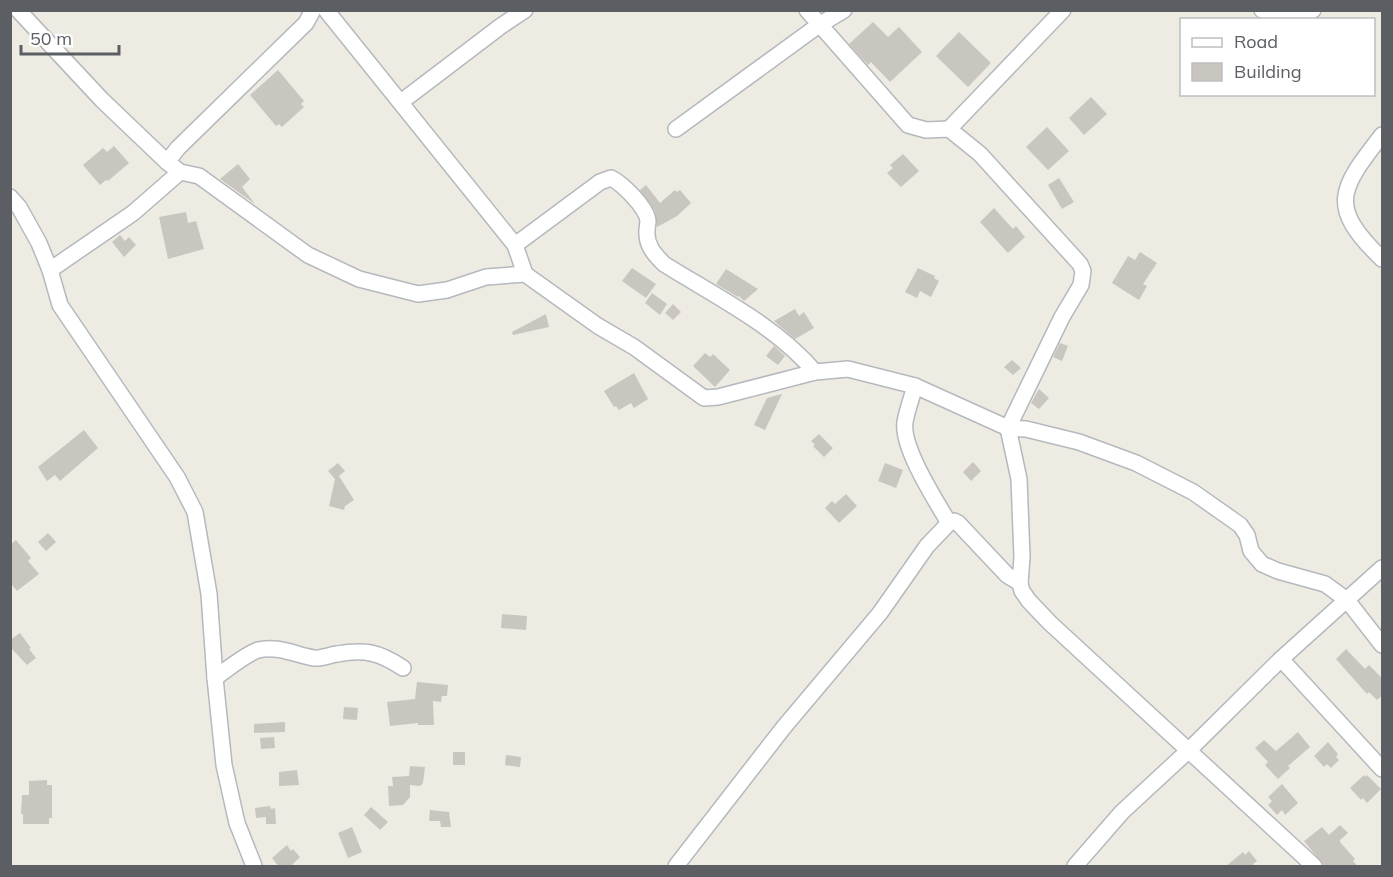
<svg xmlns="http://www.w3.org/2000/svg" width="1393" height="877" font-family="Mulish,sans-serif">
	<rect width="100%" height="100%" fill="#eeebe3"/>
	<g fill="#c9c6c0">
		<path d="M873 22 888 37 899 27 922 52 890 82 871 62 868 65 849 44Z"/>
		<path d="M959 32 991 63 968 87 936 56Z"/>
		<path d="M278 70 304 101 301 104 304 107 282 127 279 124 276 126 250 95Z"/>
		<path d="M1091 97 1107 114 1084 135 1069 118Z"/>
		<path d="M1047 127 1069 151 1048 170 1026 147Z"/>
		<path d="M114 146 129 163 108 181 106 180 100 185 83 165 103 148 107 152Z"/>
		<path d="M903 154 919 171 901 187 887 173 893 168 890 165Z"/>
		<path d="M238 164 250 179 242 187 255 204 220 179Z"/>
		<path d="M1059 178 1074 202 1062 209 1048 185Z"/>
		<path d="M646 185 660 203 675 190 677 192 680 190 691 203 677 216 657 227 655 211 640 190Z"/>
		<path d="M994 208 1013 229 1016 226 1025 237 1008 253 980 222Z"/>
		<path d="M186 212 188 223 196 221 204 249 168 259 159 217Z"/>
		<path d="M120 235 125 241 129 237 136 245 124 257 112 242Z"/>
		<path d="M1140 252 1157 263 1143 284 1147 286 1139 300 1112 283 1128 256 1135 260Z"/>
		<path d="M632 268 656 284 646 298 622 281Z"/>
		<path d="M918 268 935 276 934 278 939 281 931 297 920 291 917 298 905 292Z"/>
		<path d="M726 269 758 289 744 301 739 296 738 297 716 284Z"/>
		<path d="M652 293 667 304 660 315 645 303Z"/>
		<path d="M673 304 681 312 673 320 665 313Z"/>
		<path d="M795 309 799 316 804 312 814 328 795 339 774 321Z"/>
		<path d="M546 314 549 327 513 335 512 332Z"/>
		<path d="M1060 343 1068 346 1062 361 1053 357Z"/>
		<path d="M774 346 785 356 778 365 766 356Z"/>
		<path d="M705 353 710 357 713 354 730 370 715 387 693 366Z"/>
		<path d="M1012 360 1021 368 1013 375 1004 367Z"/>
		<path d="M634 373 648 399 634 408 631 403 619 410 616 406 614 407 604 391Z"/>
		<path d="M1039 389 1049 398 1039 409 1031 403Z"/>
		<path d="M782 394 765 430 754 425 767 398Z"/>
		<path d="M84 430 98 448 60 481 55 475 47 481 38 467Z"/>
		<path d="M819 434 833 448 824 457 813 446 815 445 811 441Z"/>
		<path d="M973 462 981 471 971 481 963 472Z"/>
		<path d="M338 463 345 471 339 476 354 500 345 506 344 510 329 506 335 479 328 471Z"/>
		<path d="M885 463 903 470 896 488 878 481Z"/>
		<path d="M846 494 857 506 839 523 825 508 832 501 835 504Z"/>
		<path d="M48 533 56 542 46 551 38 542Z"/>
		<path d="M16 540 31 558 28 561 39 574 17 591 10 583V545Z"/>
		<path d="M502 614 527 616 526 630 501 628Z"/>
		<path d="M20 633 31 648 29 649 36 658 27 665 10 647V640Z"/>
		<path d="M1346 649 1365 669 1369 665 1383 679V695L1377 700 1369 692 1367 694 1336 659Z"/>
		<path d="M417 682 448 685 447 696H442L441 702 433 701 434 725H418V723L390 726 387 702 415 699Z"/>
		<path d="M344 707 358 708 357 720 343 719Z"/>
		<path d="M285 722V732L254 733V724Z"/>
		<path d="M1298 732 1310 747 1288 766 1290 768 1278 779 1265 765 1268 762 1255 748 1264 740 1276 751Z"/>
		<path d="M274 737 275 748 261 749 260 738Z"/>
		<path d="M1328 742 1338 754 1336 757 1339 760 1331 768 1327 764 1324 767 1314 756Z"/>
		<rect x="453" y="752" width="12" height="13"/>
		<path d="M506 755 521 757 520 767 505 765Z"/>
		<path d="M410 766 425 767 423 783 420 786 410 785V797L403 805 389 806 388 786H393L392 777 409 776Z"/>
		<path d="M297 770 299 785 279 786V772Z"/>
		<path d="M1364 775 1366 777 1367 775 1381 789 1367 803 1363 798 1361 800 1350 788Z"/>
		<path d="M47 780V785H52V818H49V824H23V814H21L22 795H29V781Z"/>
		<path d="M1282 784 1298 803 1285 815 1282 810 1277 815 1268 805 1272 801 1268 797Z"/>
		<path d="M270 806 271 809 275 808 276 824H266V817L256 818 255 808Z"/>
		<path d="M371 807 388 822 380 830 364 815Z"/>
		<path d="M430 810 449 812 451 827H441L440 821H429Z"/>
		<path d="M1340 825 1348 833 1340 840V842L1355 859 1353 861 1358 867H1325L1304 841 1322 827 1329 835Z"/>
		<path d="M352 827 362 852 348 858 338 833Z"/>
		<path d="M287 845 291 851 293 849 300 857 290 867H279L272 858Z"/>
		<path d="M1249 851 1257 861 1253 864 1254 867H1225L1243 852 1245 855Z"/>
	</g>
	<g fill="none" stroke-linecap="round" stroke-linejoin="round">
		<defs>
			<g id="minor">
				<path d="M18 10 102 100 167 162 180 172 199 176 308 255 359 279 418 294 447 290 486 277 525 274 598 326 634 347 704 398 718 397 815 372 848 369 915 386 1008 428 1026 429 1079 442 1136 463 1193 492 1240 525 1247 535 1251 551 1262 564 1278 571 1325 584 1347 600 1382 645"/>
				<path d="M326 10 515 245 525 274"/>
				<path d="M807 10 908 125 926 130 949 129 980 154 1080 264 1083 271 1081 285 1062 317 1008 428 1019 479 1022 557 1020 583 1022 591 1029 601 1050 623 1314 866"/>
				<path d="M1262 10C1276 14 1301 20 1313 10"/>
				<path d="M401 102 501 26 525 10"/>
				<path d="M676 129 819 25 844 10"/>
				<path d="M949 129 1063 10"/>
				<path d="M1382 135C1340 189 1327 206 1382 259"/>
				<path d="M167 162 178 148 306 23 313 10"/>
				<path d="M10 197 19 207 39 243 50 270 60 305 177 477 195 512 209 594 215 678 224 765 237 823 254 866"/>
				<path d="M515 245 600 182 611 178C623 184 647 208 648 221 648 223 647 228 647 231 646 245 654 254 664 264 715 296 775 325 815 372"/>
				<path d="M50 270 133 213 180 172"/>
				<path d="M915 386C912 397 907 410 905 422 901 447 936 501 949 523"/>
				<path d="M1281 659 1382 769"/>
				<path d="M215 678C226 670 246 654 258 650 277 645 296 655 314 658 322 659 329 655 337 654 365 649 379 652 403 668"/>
				<path d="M676 866 784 727 880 613 927 546 949 523 954 521 958 523 1007 575 1020 583"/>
				<path d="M1075 866 1122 812 1188 751 1281 659 1382 568"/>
			</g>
		</defs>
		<use href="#minor" stroke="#b5b9bd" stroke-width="18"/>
		<use href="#minor" stroke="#fff" stroke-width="15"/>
	</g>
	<rect width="1393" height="877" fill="none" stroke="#5b5f64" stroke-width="24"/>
	<rect x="1180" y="18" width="195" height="78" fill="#ffffff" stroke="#bdbfc1" stroke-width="1.5"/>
	<rect x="1192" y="38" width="30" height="9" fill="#ffffff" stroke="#bdbfc1" stroke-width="1.5"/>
	<text x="1234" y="48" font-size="18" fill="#5b5f64">Road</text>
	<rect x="1192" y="63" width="30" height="18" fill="#c9c6c0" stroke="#bdbfc1" stroke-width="1.5"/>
	<text x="1234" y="78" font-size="18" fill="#5b5f64">Building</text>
	<path d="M21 45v9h98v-9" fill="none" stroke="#5b5f64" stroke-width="3"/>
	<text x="30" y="45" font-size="18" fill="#5b5f64" stroke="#ffffff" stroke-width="4.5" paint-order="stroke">50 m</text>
</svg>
